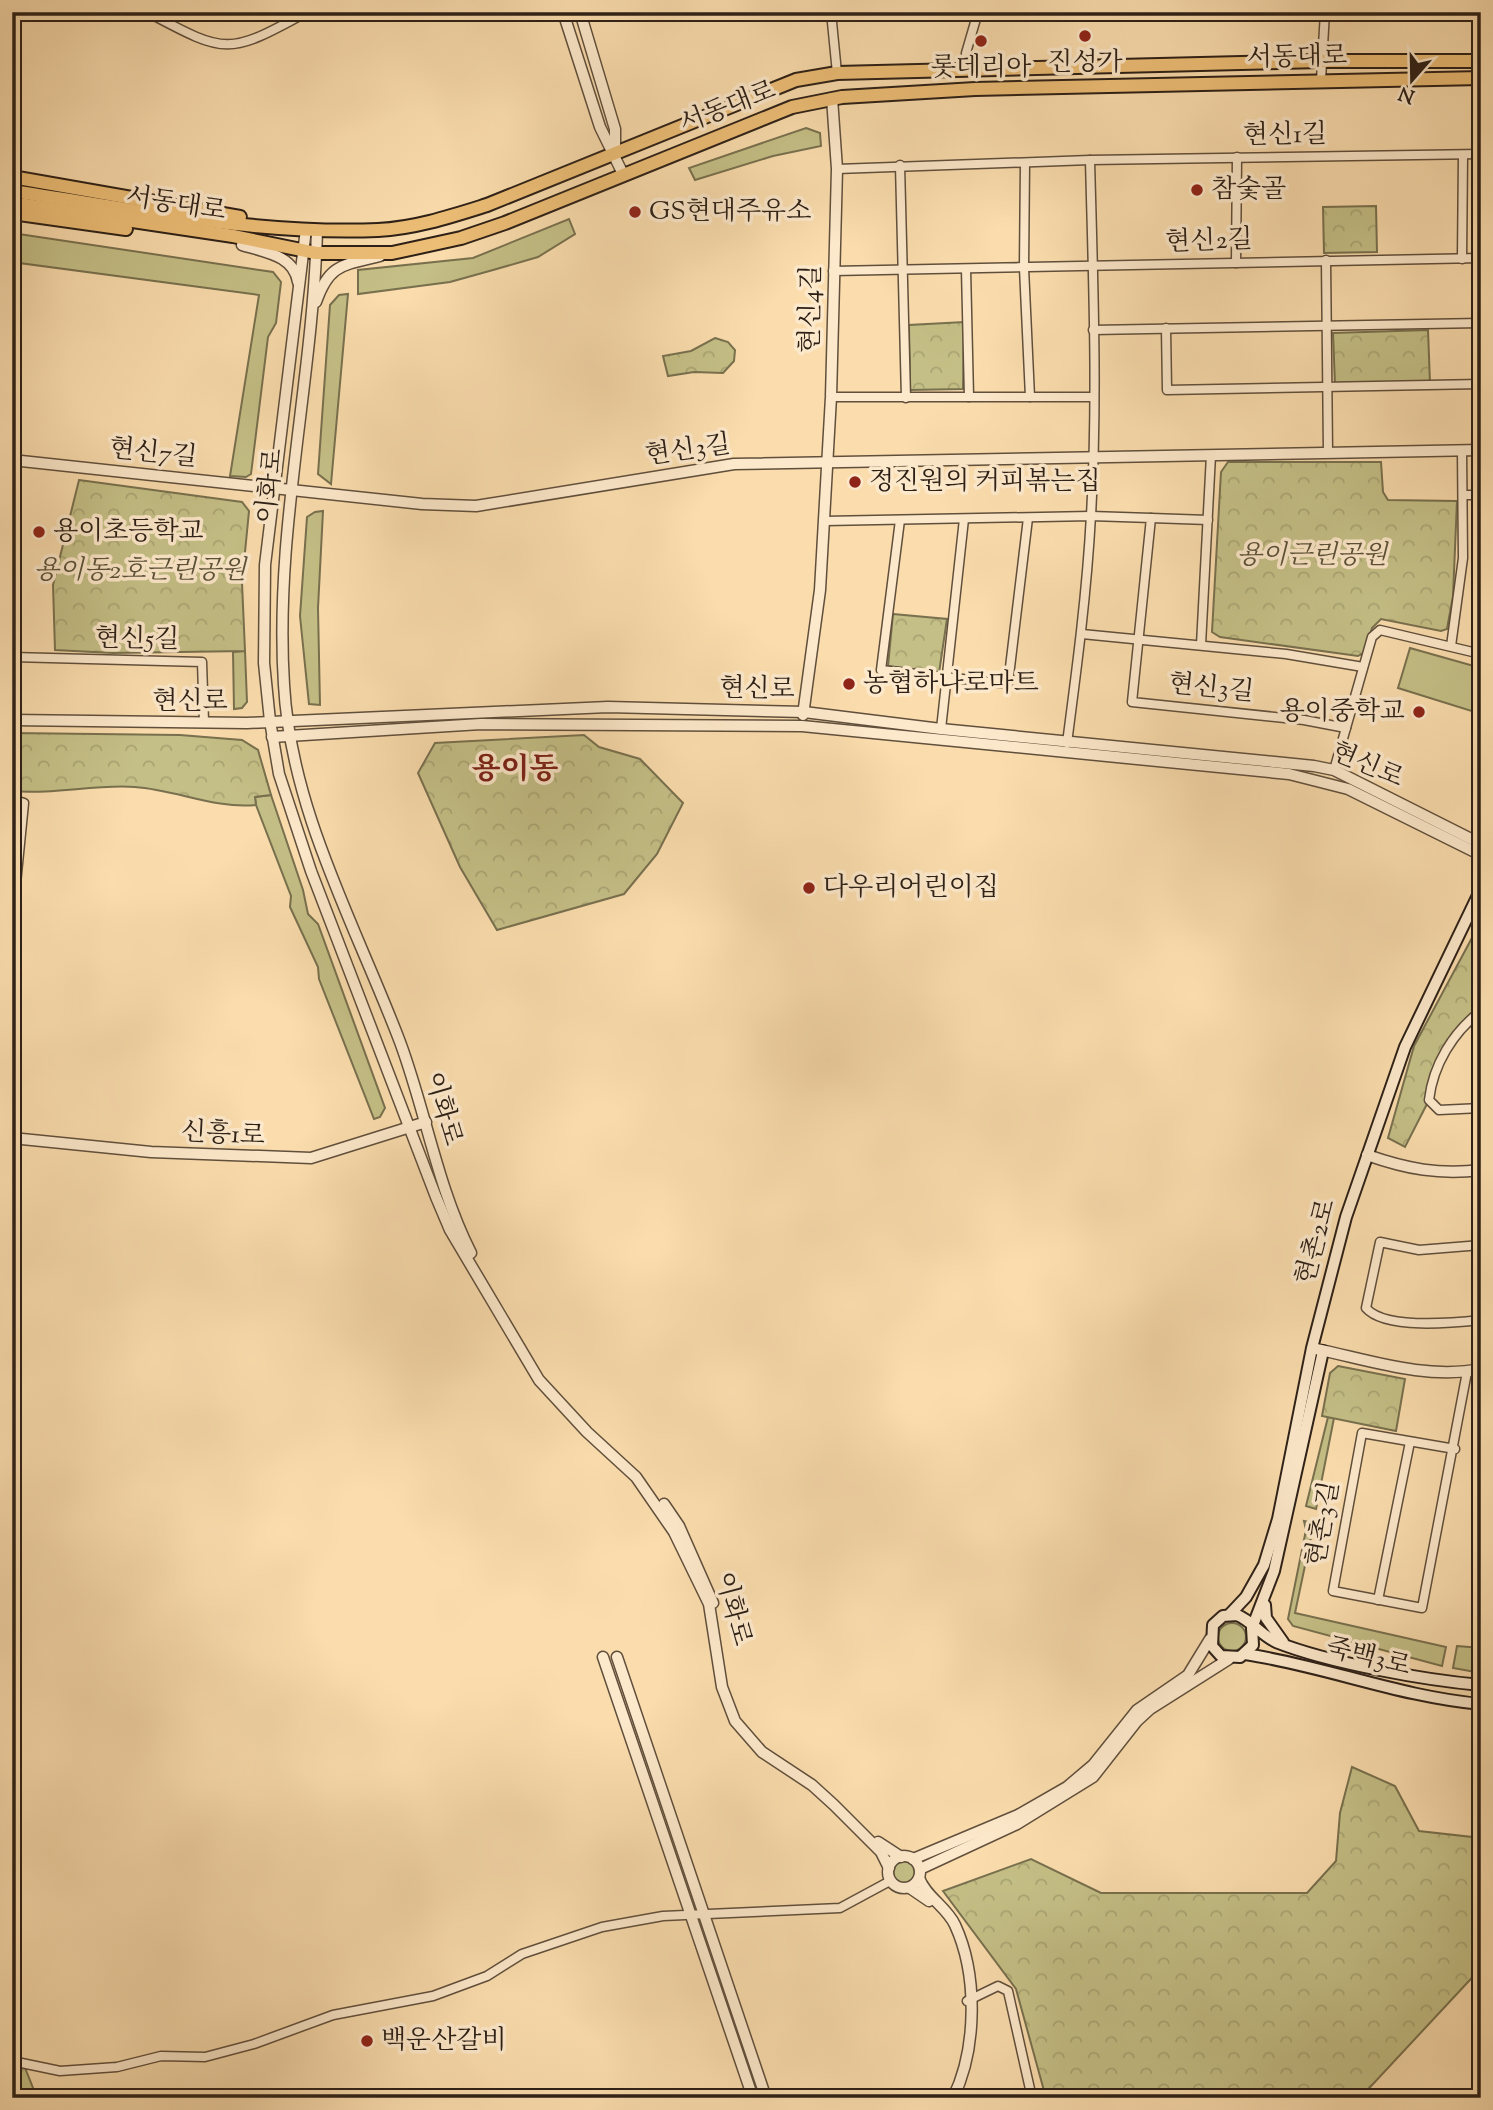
<svg xmlns="http://www.w3.org/2000/svg" width="1493" height="2110" font-family="'Sorts Mill Goudy','Noto Serif KR',serif">
	<defs>
		<pattern id="forest-crowns" width="20" height="18" patternUnits="userSpaceOnUse" patternTransform="scale(1.75)"><rect width="20" height="18" fill="#c4bf86"/><path d="M2 6a3 3 0 1 1 6 0M12 15a3 3 0 1 1 6 0" fill="none" stroke="#a9a473"/></pattern>
	</defs>
	<rect width="100%" height="100%" fill="#fadcad"/>
	<filter id="stains"><feTurbulence type="fractalNoise" baseFrequency=".00286" numOctaves="4"/><feColorMatrix values="0 0 0 0 .2 0 0 0 0 .09 0 0 0 0 .02 0 0 0 .5 -.17"/></filter>
	<radialGradient id="worn" r=".72"><stop offset=".6" stop-color="#630" stop-opacity="0"/><stop offset="1" stop-color="#630" stop-opacity=".3"/></radialGradient>
	<g fill="#c4bf86" stroke="#78704e" stroke-width="2">
		<path d="M806 128 820 133 821 146 773 156 695 180 689 168Z"/>
		<path d="M569 219 575 234 538 257 493 270 450 282 358 294V270L473 258Z"/>
		<path d="M12 233 273 272 281 282 276 323 268 337 251 474 246 477 230 476 259 295 12 262Z"/>
		<path d="M348 294 331 484 318 474 330 305 339 295Z"/>
		<path d="M323 511 318 608 320 705 309 704 300 616 307 517 315 512Z"/>
		<path d="M1410 648 1481 668V714L1398 688Z"/>
		<path d="M245 651 247 702 242 708 234 709 233 652Z"/>
		<path d="M271 795 303 890 308 914 318 924 385 1108 380 1117 374 1119 319 979 318 967 290 907 291 896 256 805 255 797Z"/>
		<path d="M1328 1417 1334 1418 1316 1509 1306 1506Z"/>
		<path d="M1304 1521 1314 1523 1295 1613 1446 1647 1442 1666 1293 1626 1288 1619 1306 1530Z"/>
		<circle cx="1232" cy="1637" r="14"/>
		<path d="M1457 1646 1481 1648V1673L1453 1668Z"/>
		<circle cx="904" cy="1873" r="12"/>
	</g>
	<g fill="url(#forest-crowns)" stroke="#78704e" stroke-width="2">
		<path d="M1376 206 1377 252 1324 253 1323 207Z"/>
		<path d="M964 322 963 389 910 390 909 325Z"/>
		<path d="M1428 330 1430 383 1335 385 1333 333Z"/>
		<path d="M715 338 728 342 735 350 734 361 723 373 694 372 668 376 663 356 691 351Z"/>
		<path d="M1228 462H1381L1383 492 1388 500 1457 501 1453 596 1447 629 1441 631 1381 619 1372 628 1365 652 1358 656 1220 637 1212 632 1221 472Z"/>
		<path d="M79 480 242 502 249 511 242 583 245 651 113 653 55 650 53 585Z"/>
		<path d="M893 614 947 619 939 673 888 666Z"/>
		<path d="M12 733 180 735 242 740 258 750 271 795 255 797 256 805C214 809 177 790 135 787 94 784 54 795 12 791Z"/>
		<path d="M584 735 599 747 640 759 683 803 657 854 624 894 497 930 460 867 418 773 435 743Z"/>
		<path d="M1481 921V1011L1450 1040 1429 1100 1405 1147 1388 1138 1414 1046Z"/>
		<path d="M1338 1366 1405 1379 1396 1431 1322 1416 1330 1373Z"/>
		<path d="M1352 1767 1395 1786 1419 1831 1481 1838V1968L1360 2098H1046L1016 1989 943 1891 1031 1859 1101 1893H1307L1336 1861 1340 1813Z"/>
		<path d="M12 2035 37 2098H12Z"/>
	</g>
	<g fill="none" stroke-linecap="round" stroke-linejoin="round">
		<defs>
			<g id="minor">
				<path d="M147 12C226 54 227 56 307 12"/>
				<path d="M831 12 837 73"/>
				<path d="M967 70 966 53 978 12"/>
				<path d="M1321 80 1325 12"/>
				<path d="M1025 163 1024 268 1030 397"/>
				<path d="M900 165 906 398"/>
				<path d="M837 169 1090 160 1481 154"/>
				<path d="M1462 259 1463 155"/>
				<path d="M1326 260 1328 453"/>
				<path d="M1236 263 1237 157"/>
				<path d="M966 269 969 397"/>
				<path d="M833 271 1481 258"/>
				<path d="M1166 328 1167 390 1481 384"/>
				<path d="M1093 330 1481 323"/>
				<path d="M831 397H1094"/>
				<path d="M1464 495H1481"/>
				<path d="M1151 518 1208 520"/>
				<path d="M900 520 881 670 1008 684 1028 518"/>
				<path d="M825 521 1091 516 1151 518 1132 702 1304 720 1346 728"/>
				<path d="M1082 634 1286 654 1363 667"/>
				<path d="M1201 645 1211 455"/>
				<path d="M1451 646 1463 558 1462 451"/>
				<path d="M12 657 202 662 204 722"/>
				<path d="M941 729 964 519"/>
				<path d="M1067 743C1077 667 1087 591 1091 515 1098 397 1093 278 1090 160"/>
				<path d="M1334 770 1372 637 1380 630 1481 654"/>
				<path d="M12 799 24 803 12 924"/>
				<path d="M1481 1011C1453 1032 1433 1065 1429 1100L1439 1110 1481 1108"/>
				<path d="M1481 1245 1419 1250 1380 1242 1366 1308C1385 1330 1453 1323 1481 1320"/>
				<path d="M1455 1449 1362 1433 1333 1591 1422 1608 1467 1372"/>
				<path d="M1378 1600 1410 1442"/>
				<path d="M967 2001 998 1986 1008 1991 1032 2098"/>
				<path d="M12 2061 60 2071 117 2067 161 2056 205 2057 254 2044 333 2015 433 1996 487 1976 522 1954 602 1927 663 1916 840 1908 890 1881"/>
			</g>
			<g id="tertiary">
				<path d="M563 12 600 127 623 174"/>
				<path d="M580 12 615 129V153"/>
				<path d="M306 229 265 565 264 663 270 721 279 774 311 871 436 1197 450 1230 539 1380 587 1432 636 1477 674 1532 709 1604 722 1687 735 1721 762 1752 812 1785 834 1805 881 1852 889 1868"/>
				<path d="M317 230C313 382 274 532 284 685 291 811 356 926 400 1042 426 1112 437 1186 471 1253"/>
				<path d="M242 245C264 252 294 255 298 282"/>
				<path d="M316 302C329 264 343 265 380 256"/>
				<path d="M12 460 422 504 476 506 734 464 1481 450"/>
				<path d="M803 715 820 590 831 397 837 169 832 98"/>
				<path d="M12 720 247 723 608 707 804 712 941 729 1314 766 1334 770 1481 844"/>
				<path d="M272 737 481 724 802 726 1289 774 1348 789 1481 855"/>
				<path d="M12 1138 151 1152 311 1158 426 1122"/>
				<path d="M1367 1155C1407 1169 1439 1175 1481 1170"/>
				<path d="M1316 1349C1369 1360 1426 1380 1481 1369"/>
				<path d="M664 1504 679 1526 713 1603"/>
				<path d="M603 1657 753 2098"/>
				<path d="M617 1657 766 2098"/>
				<path d="M878 1842 901 1857"/>
				<circle cx="904" cy="1872" r="16"/>
				<path d="M913 1859 1018 1815 1067 1787 1093 1765 1137 1710 1188 1675 1210 1639"/>
				<path d="M920 1869 1017 1824 1093 1777 1137 1721 1150 1709 1229 1659"/>
				<path d="M919 1878C926 1897 947 1907 955 1925 978 1975 977 2049 953 2098"/>
				<path d="M910 1888 929 1901"/>
			</g>
			<g id="secondary">
				<path d="M1265 1605 1266 1618 1283 1642"/>
				<path d="M1230 1614 1246 1597 1264 1565 1278 1519 1312 1348 1346 1217 1405 1047 1481 889"/>
				<path d="M1252 1628 1253 1645 1240 1657 1221 1656 1212 1646 1213 1625 1223 1616 1237 1615C1252 1621 1261 1635 1276 1642 1329 1663 1424 1680 1481 1685"/>
				<path d="M1252 1628 1274 1571 1323 1351"/>
				<path d="M1245 1654C1325 1666 1400 1697 1481 1704"/>
			</g>
			<g id="primary">
				<path d="M12 177 240 217"/>
				<path d="M12 191C133 209 256 235 378 230 416 228 452 216 487 205L796 80 837 73 1321 61H1481"/>
				<path d="M12 203 233 236 316 253H392L461 238 505 223 792 107 842 97 975 89 1481 78"/>
				<path d="M12 213 126 229"/>
			</g>
		</defs>
		<use href="#minor" stroke="#604f3c" stroke-width="11"/>
		<use href="#tertiary" stroke="#604f3c" stroke-width="13"/>
		<use href="#secondary" stroke="#2d2017" stroke-width="14"/>
		<use href="#primary" stroke="#2d2017" stroke-width="16"/>
		<use href="#minor" stroke="#fce8ca" stroke-width="8"/>
		<use href="#tertiary" stroke="#fce8ca" stroke-width="10"/>
		<use href="#secondary" stroke="#fce8ca" stroke-width="10"/>
		<use href="#primary" stroke="#edbe76" stroke-width="12"/>
	</g>
	<g fill="#8f2418" stroke="#fce8ca" stroke-width="2.5">
		<circle cx="1085" cy="36" r="7"/>
		<circle cx="981" cy="41" r="7"/>
		<circle cx="1197" cy="190" r="7"/>
		<circle cx="635" cy="212" r="7"/>
		<circle cx="855" cy="482" r="7"/>
		<circle cx="39" cy="532" r="7"/>
		<circle cx="849" cy="684" r="7"/>
		<circle cx="1419" cy="712" r="7"/>
		<circle cx="809" cy="888" r="7"/>
		<circle cx="367" cy="2041" r="7"/>
	</g>
	<g text-anchor="middle" dominant-baseline="central" stroke-width="7" stroke-linejoin="round" paint-order="stroke">
		<g font-size="26" fill="#2d2017" stroke="#fce8ca">
			<text transform="translate(1297 58) rotate(-1)">서동대로</text>
			<text transform="translate(728 108) rotate(-21)">서동대로</text>
			<text transform="translate(1285 136) rotate(-1)">현신1길</text>
			<text transform="translate(176 205) rotate(9)">서동대로</text>
			<text transform="translate(1209 242) rotate(-2)">현신2길</text>
			<text transform="translate(812 309) rotate(-89)">현신4길</text>
			<text transform="translate(688 451) rotate(-8)">현신3길</text>
			<text transform="translate(153 454) rotate(6)">현신7길</text>
			<text transform="translate(271 486) rotate(-84)">이화로</text>
			<text transform="translate(137 640) rotate(1)">현신5길</text>
			<text transform="translate(1211 689) rotate(6)">현신3길</text>
			<text transform="translate(757 690) rotate(1)">현신로</text>
			<text x="190" y="702">현신로</text>
			<text transform="translate(1367 766) rotate(23)">현신로</text>
			<text transform="translate(442 1109) rotate(74)">이화로</text>
			<text transform="translate(223 1135) rotate(3)">신흥1로</text>
			<text transform="translate(1317 1242) rotate(-75)">현촌2로</text>
			<text transform="translate(1324 1524) rotate(-80)">현촌3길</text>
			<text transform="translate(732 1609) rotate(75)">이화로</text>
			<text transform="translate(1368 1658) rotate(14)">죽백3로</text>
		</g>
		<g font-size="26" fill="#2d2017" stroke="#fce8ca" text-anchor="start">
			<text x="1085" y="63" text-anchor="middle">진성가</text>
			<text x="981" y="68" text-anchor="middle">롯데리아</text>
			<text x="1211" y="190">참숯골</text>
			<text x="649" y="212">GS현대주유소</text>
			<text x="869" y="482">정진원의 커피볶는집</text>
			<text x="53" y="532">용이초등학교</text>
			<text x="863" y="684">농협하나로마트</text>
			<text x="1405" y="712" text-anchor="end">용이중학교</text>
			<text x="823" y="888">다우리어린이집</text>
			<text x="381" y="2041">백운산갈비</text>
		</g>
		<g font-size="26" font-style="italic" fill="#5a5038" stroke="#fce8ca">
			<text x="1312" y="556">용이근린공원</text>
			<text x="140" y="571">용이동2호근린공원</text>
		</g>
		<g font-size="30" font-weight="bold" fill="#7a1f14" stroke="#fce8ca">
			<text x="515" y="770">용이동</text>
		</g>
	</g>
	<rect width="1493" height="2110" fill="none" stroke="#fadcad" stroke-width="42"/>
	<rect x="14" y="14" width="1465" height="2082" fill="none" stroke="#2d2017" stroke-width="3.5"/>
	<rect x="21" y="21" width="1451" height="2068" fill="none" stroke="#2d2017" stroke-width="2"/>
	<g transform="translate(1412 80) rotate(200)" stroke="#fce8ca" stroke-width="5" paint-order="stroke">
	<path d="M0-5L12 26L0 18L-12 26Z" fill="#2d2017"/>
	<text y="-10" font-size="19" font-weight="bold" text-anchor="middle" fill="#2d2017">N</text>
	</g>
	<rect width="100%" height="100%" filter="url(#stains)"/>
	<rect width="100%" height="100%" fill="url(#worn)"/>
</svg>
